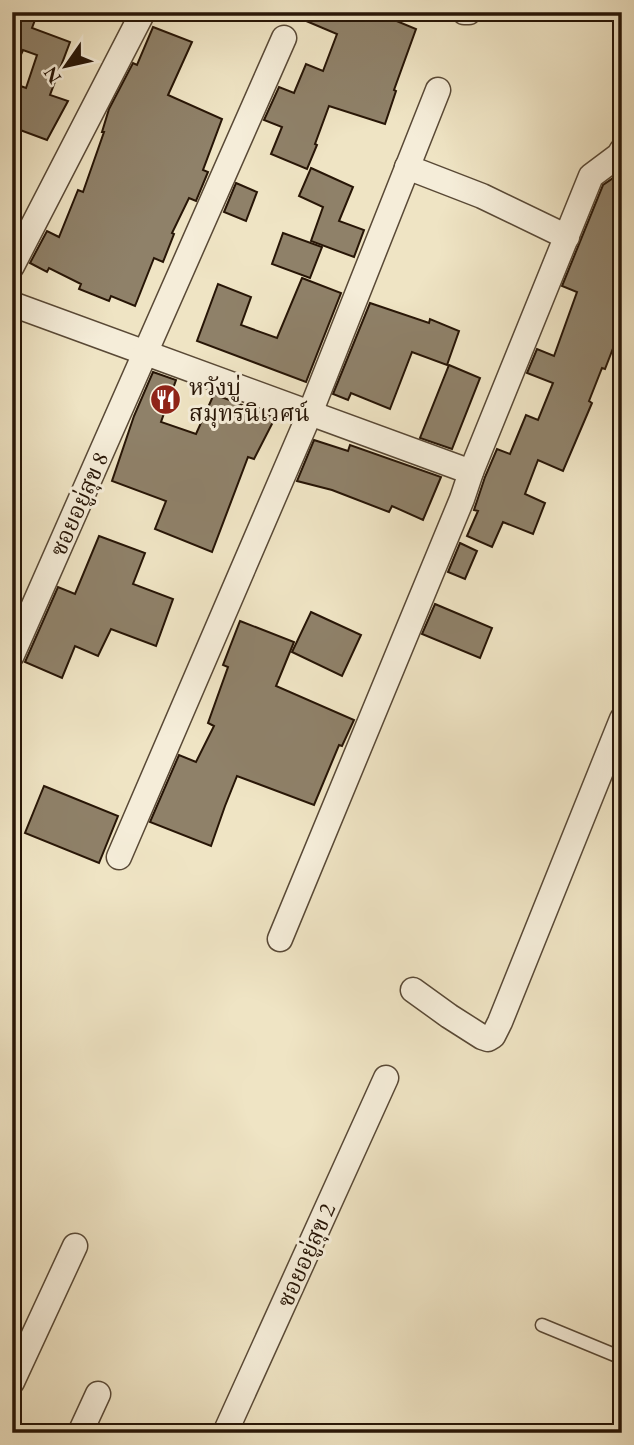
<svg xmlns="http://www.w3.org/2000/svg" width="634" height="1445" font-family="'EB Garamond','Noto Serif Thai',serif">
	<rect width="100%" height="100%" fill="#efe4c4"/>
	<filter id="stains"><feTurbulence type="fractalNoise" baseFrequency=".00286" numOctaves="4"/><feColorMatrix values="0 0 0 0 .2 0 0 0 0 .09 0 0 0 0 .02 0 0 0 .5 -.17"/></filter>
	<radialGradient id="worn" r=".72"><stop offset=".6" stop-color="#630" stop-opacity="0"/><stop offset="1" stop-color="#630" stop-opacity=".3"/></radialGradient>
	<g fill="#8f8169" stroke="#271506" stroke-width="2">
		<path d="M12 12H38L32 28 70 42 50 95 68 101 47 140 12 127V83L26 88 37 55 23 50 12 75Z"/>
		<path d="M285 12H375L416 29 394 90 396 91 385 124 329 106 315 144 317 145 307 169 271 154 282 127 264 120 279 87 294 93 306 64 323 71 337 34Z"/>
		<path d="M153 27 192 42 168 95 222 119 203 170 208 172 196 201 189 198 172 233 174 234 163 262 154 258 135 306 111 296 109 301 79 289 81 284 49 268 47 272 30 263 47 231 59 237 78 190 83 192 104 132H102L109 109 133 63 137 65Z"/>
		<path d="M311 168 353 187 339 221 364 230 354 257 311 241 323 207 299 196Z"/>
		<path d="M622 172V325L605 369 602 368 589 401 592 403 563 471 538 460 525 494 545 503 533 534 503 522 492 547 467 536 478 511 474 510 485 477 497 449 510 454 526 415 538 420 553 383 527 373 537 349 554 356 577 292 562 286 603 185Z"/>
		<path d="M236 183 257 192 246 221 224 212Z"/>
		<path d="M283 233 322 247 310 278 272 264Z"/>
		<path d="M302 278 341 293 306 382 197 341 218 284 251 297 241 325 277 338Z"/>
		<path d="M370 303 429 323 430 319 459 331 447 365 412 352 390 409 351 393 348 400 333 394Z"/>
		<path d="M449 365 480 378 452 449 420 438Z"/>
		<path d="M153 372 176 380 161 422 196 434 214 394 275 418 254 459 248 457 212 552 155 529 166 501 112 481 134 416Z"/>
		<path d="M314 440 348 451 350 445 441 477 423 520 392 506 389 512 332 490 297 481Z"/>
		<path d="M99 536 145 553 133 584 173 599 156 646 111 629 98 656 75 646 62 678 25 662 58 587 75 594Z"/>
		<path d="M460 543 477 551 465 579 448 572Z"/>
		<path d="M435 604 492 628 480 658 422 634Z"/>
		<path d="M311 612 361 635 342 676 292 652Z"/>
		<path d="M240 621 294 642 276 686 354 720 342 746 339 745 314 805 237 776 225 806 211 846 150 822 179 755 196 762 214 726 208 723 228 667 223 665Z"/>
		<path d="M44 786 118 816 99 863 25 833Z"/>
	</g>
	<g fill="none" stroke-linecap="round" stroke-linejoin="round">
		<defs>
			<path id="service" d="M542 1325 622 1358"/>
			<g id="minor">
				<path d="M464 12H469"/>
				<path d="M407 167 482 196 567 237"/>
				<path d="M12 266 143 12"/>
				<path d="M12 304 471 472"/>
				<path d="M12 655 284 38"/>
				<path d="M119 857 310 413 438 90"/>
				<path d="M280 939 462 499 471 472 591 176 619 155 622 150"/>
				<path d="M413 990 449 1016 482 1037 488 1039 493 1036 500 1022 622 719"/>
				<path d="M12 1382 75 1246"/>
				<path d="M80 1433 98 1394"/>
				<path d="M225 1433 386 1078"/>
			</g>
		</defs>
		<use href="#service" stroke="#594936" stroke-width="15"/>
		<use href="#minor" stroke="#594936" stroke-width="27"/>
		<use href="#service" stroke="#f5edd9" stroke-width="12"/>
		<use href="#minor" stroke="#f5edd9" stroke-width="24"/>
	</g>
	<defs>
		<symbol id="restaurant-disc" viewBox="-11 -11 22 22"><circle r="9.5" fill="#8f2418" stroke="#f5edd9"/><path d="M-5-6h1v4h1v-4h1v4h1v-4h1v5L-1.5 .5V6h-2V.5L-5-1ZM5-6V6H3V1.5H1.5Q1.5-4 5-6Z" fill="#fff"/></symbol>
	</defs>
	<g fill-rule="evenodd">
		<use href="#restaurant-disc" x="148" y="382" width="35" height="35"/>
	</g>
	<g text-anchor="middle" dominant-baseline="central" stroke-width="6" stroke-linejoin="round" paint-order="stroke">
		<g font-size="23" fill="#271506" stroke="#f5edd9" text-anchor="start">
			<text x="189" y="387">หวังบู่<tspan x="189" dy="26">สมุทรนิเวศน์</tspan></text>
		</g>
		<g font-size="23" fill="#271506" stroke="#f5edd9">
			<text transform="translate(79 504) rotate(-66)">ซอยอยู่สุข 8</text>
			<text transform="translate(306 1255) rotate(-66)">ซอยอยู่สุข 2</text>
		</g>
	</g>
	<rect width="634" height="1445" fill="none" stroke="#efe4c4" stroke-width="42"/>
	<rect x="14" y="14" width="606" height="1417" fill="none" stroke="#271506" stroke-width="3.5"/>
	<rect x="21" y="21" width="592" height="1403" fill="none" stroke="#271506" stroke-width="2"/>
	<g transform="translate(66 66) rotate(236)" stroke="#f5edd9" stroke-width="5" paint-order="stroke">
	<path d="M0-5L12 26L0 18L-12 26Z" fill="#271506"/>
	<text y="-10" font-size="19" font-weight="bold" text-anchor="middle" fill="#271506">N</text>
	</g>
	<rect width="100%" height="100%" filter="url(#stains)"/>
	<rect width="100%" height="100%" fill="url(#worn)"/>
</svg>
